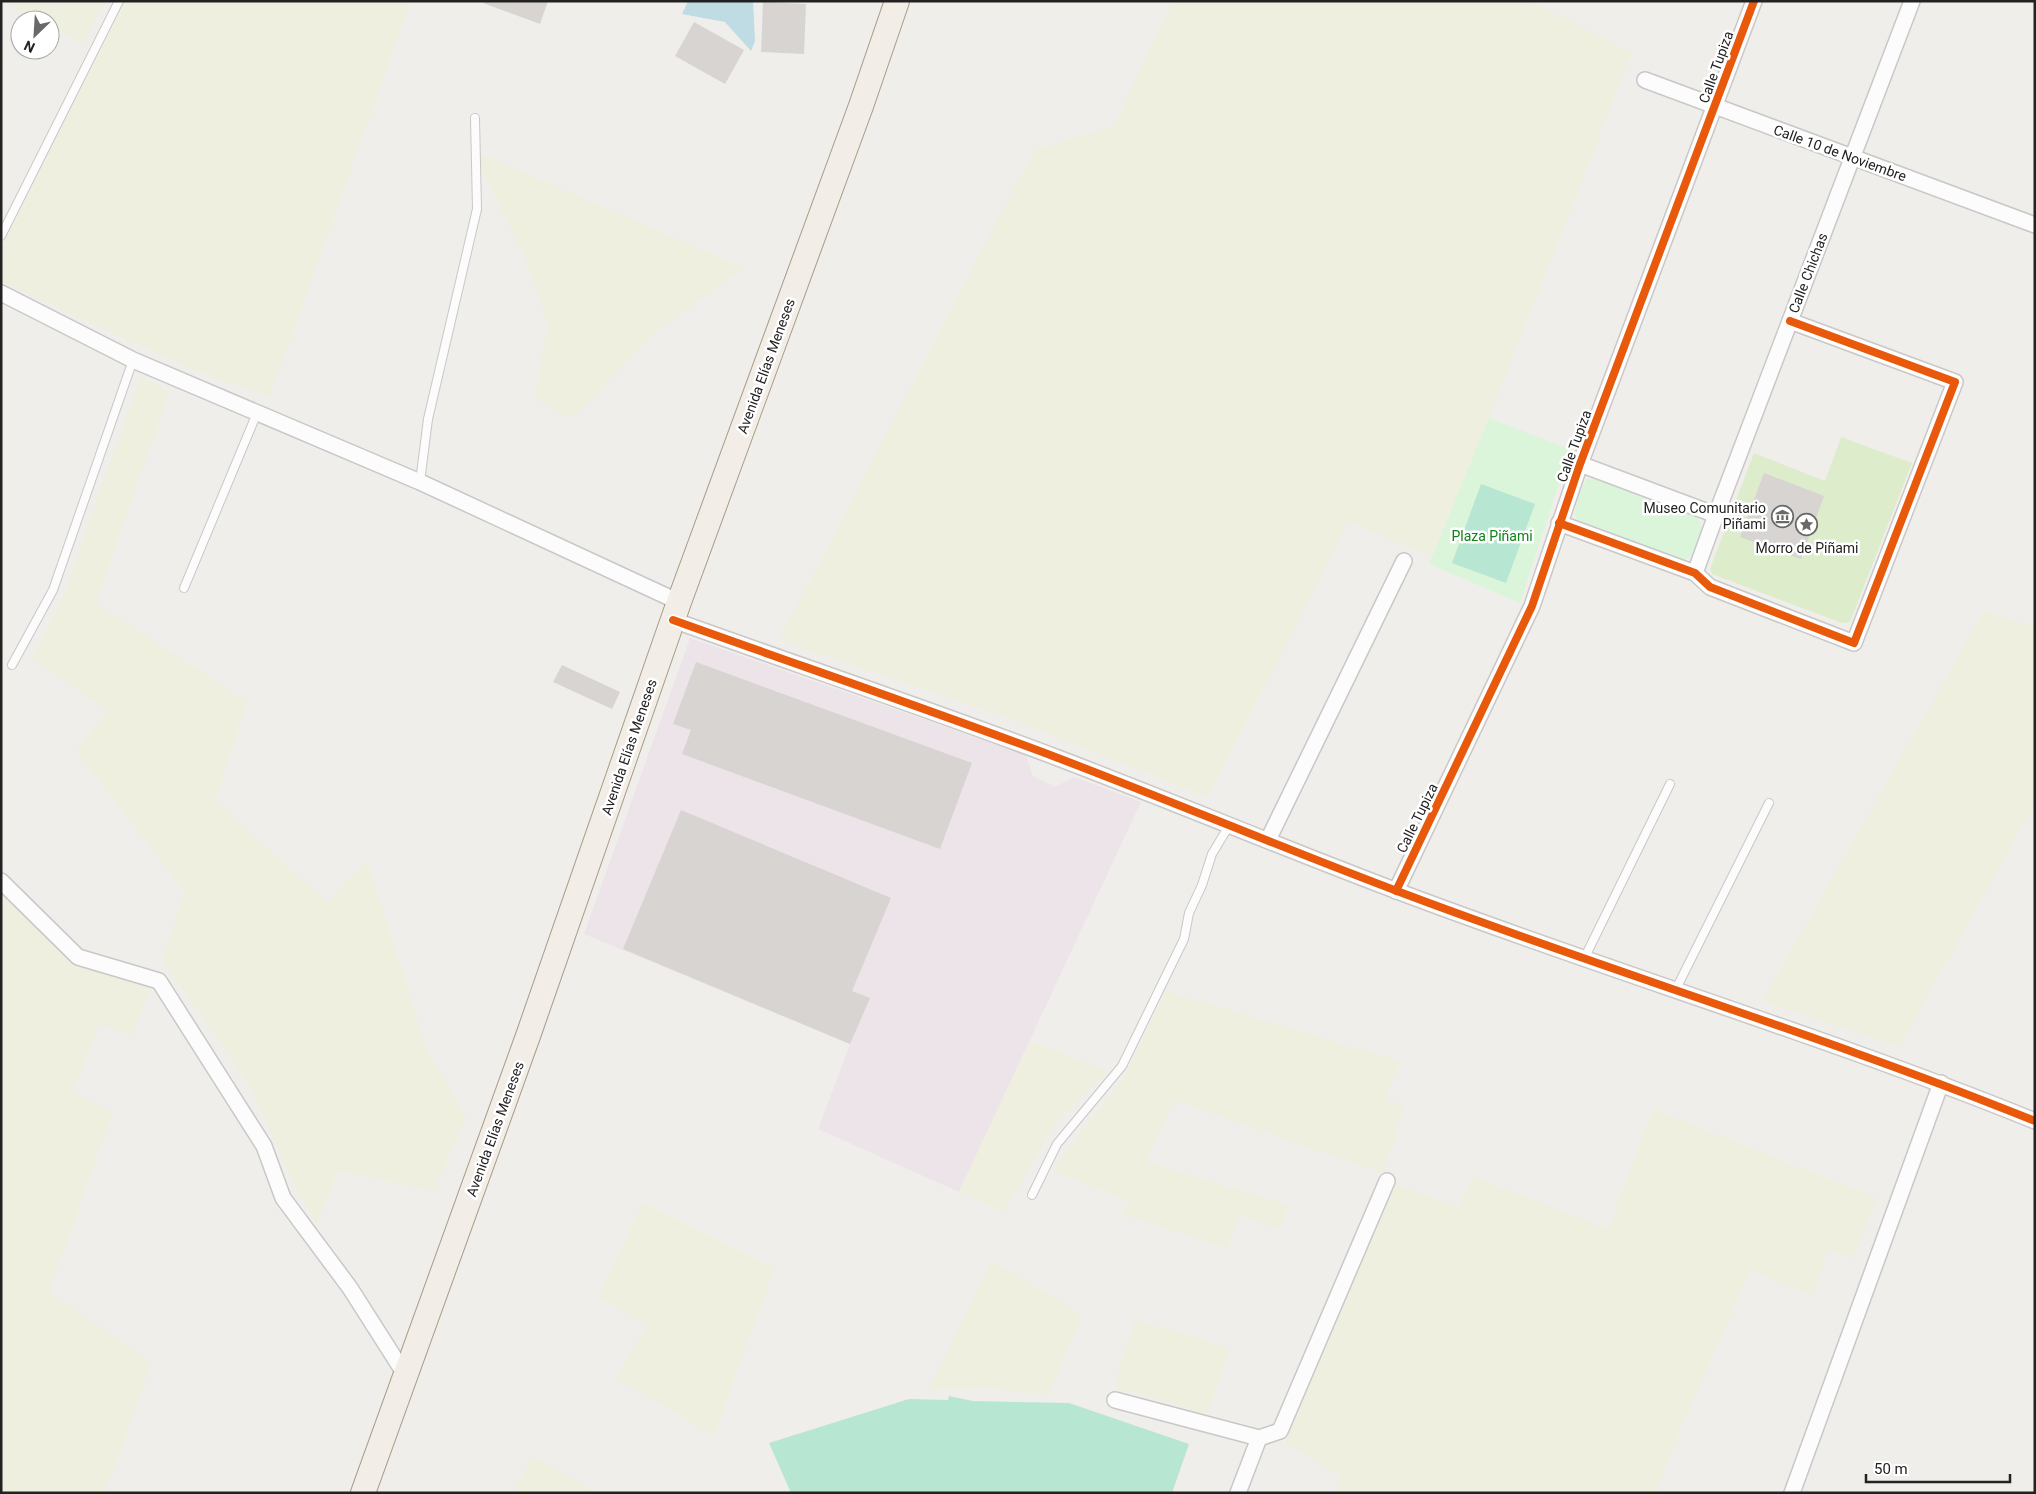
<svg xmlns="http://www.w3.org/2000/svg" width="2036" height="1494" font-family="Roboto,sans-serif">
	<rect width="100%" height="100%" fill="#f0eeeb"/>
	<path fill="#ede4e9" d="M690 638 1026 755 1033 776 1055 787 1074 777 1141 802 959 1192 818 1129 850 1044 584 934Z"/>
	<g fill="#efefdf">
		<path d="M1 1H105L83 44 50 27V20H36Z"/>
		<path d="M125 1H411L270 397 186 367 1 281V249Z"/>
		<path d="M1172 1H1531L1632 53 1489 418 1431 557 1349 521 1208 797 1010 719 779 640 1034 150 1114 126Z"/>
		<path d="M472 150 744 268 658 330 572 418 535 399 548 325 525 258Z"/>
		<path d="M140 377 170 391 96 603 247 702 215 800 327 903 367 860 427 1049 467 1118 433 1191 337 1171 317 1224 295 1187 254 1094 211 1029 162 961 185 892 76 751 108 711 32 659 64 594Z"/>
		<path d="M1984 611 2035 627V804L1899 1047 1762 1001Z"/>
		<path d="M1 880 73 957 150 988 133 1036 99 1024 73 1093 113 1112 49 1292 152 1362 105 1493H1Z"/>
		<path d="M1166 991 1400 1061 1385 1097 1404 1106 1392 1148 1382 1173 1173 1100 1147 1162 1288 1205 1280 1230 1241 1215 1228 1248 1123 1215 1129 1200 1051 1171 1124 1077Z"/>
		<path d="M1030 1041 1108 1072 1057 1120 1004 1212 959 1192Z"/>
		<path d="M1653 1109 1877 1198 1854 1259 1828 1251 1813 1295 1750 1271 1677 1437 1656 1493H1335L1340 1476 1285 1443 1396 1184 1457 1207 1473 1176 1608 1229Z"/>
		<path d="M643 1202 775 1268 714 1435 617 1379 646 1325 598 1297Z"/>
		<path d="M992 1260 1082 1315 1049 1395 985 1388 929 1390Z"/>
		<path d="M1135 1319 1230 1348 1208 1414 1114 1387Z"/>
		<path d="M532 1456 556 1469 597 1493H514Z"/>
	</g>
	<path fill="#ddeccb" d="M1841 437 1912 463 1850 622 1842 623 1712 574 1710 569 1754 453 1825 481Z"/>
	<g fill="#daf5da">
		<path d="M1489 418 1570 449 1520 603 1429 564Z"/>
		<path d="M1592 478 1697 516 1702 528 1692 555 1683 561 1578 521C1569 513 1581 489 1587 479Z"/>
	</g>
	<g fill="#b7e6d2">
		<path d="M1481 484 1535 504 1506 583 1452 563Z"/>
		<path d="M949 1396 973 1401 1069 1403 1189 1444 1172 1493H791L769 1443 909 1399 948 1400Z"/>
	</g>
	<path fill="#bfdbe3" d="M688 1H753L755 41 751 51 725 22 682 14Z"/>
	<g fill="#d7d4d2">
		<path d="M484 1H548L540 24 483 3Z"/>
		<path d="M763 2 806 4 804 54 761 52Z"/>
		<path d="M694 22 744 50 725 84 675 56Z"/>
		<path d="M1764 473 1824 496 1801 559 1740 537Z"/>
		<path d="M696 662 972 763 940 849 682 754 691 730 673 724Z"/>
		<path d="M562 665 620 692 612 709 553 682Z"/>
		<path d="M681 810 891 898 852 991 870 998 850 1044 623 949Z"/>
	</g>
	<g fill="none" stroke-linecap="round" stroke-linejoin="round">
		<defs>
			<g id="service">
				<path d="M1 236 119 1"/>
				<path d="M420 482 428 419 477 209 475 118"/>
				<path d="M184 588 257 413"/>
				<path d="M12 665 53 590 133 360"/>
				<path d="M1584 959 1670 784"/>
				<path d="M1676 989 1769 803"/>
				<path d="M1032 1195 1057 1144 1122 1066 1184 939 1189 913 1202 885 1212 854 1230 824"/>
			</g>
			<g id="minor">
				<path d="M1645 80 2035 225"/>
				<path d="M1 293 133 360 420 482 679 602"/>
				<path d="M1580 464 1716 515"/>
				<path d="M1559 523 1695 573 1710 587 1854 643 1955 382 1790 321"/>
				<path d="M1695 573 1716 515 1912 1"/>
				<path d="M673 620C801 666 931 710 1058 758 1171 801 1283 848 1397 891 1608 971 1825 1036 2035 1121"/>
				<path d="M1268 840 1404 561"/>
				<path d="M1 881 78 957 159 981 264 1146 283 1198 350 1288 406 1376"/>
				<path d="M1396 891 1532 606 1580 464 1754 1"/>
				<path d="M1115 1400 1259 1438 1280 1431 1387 1181"/>
				<path d="M1238 1493 1259 1438"/>
				<path d="M1792 1493 1941 1083"/>
			</g>
			<path id="primary" d="M363 1493 528 1036 679 602 861 106 897 1"/>
		</defs>
		<use href="#service" stroke="#c9c8c7" stroke-width="10"/>
		<use href="#minor" stroke="#c9c8c7" stroke-width="18"/>
		<use href="#primary" stroke="#a79c86" stroke-width="26"/>
		<use href="#service" stroke="#fdfcfc" stroke-width="8"/>
		<use href="#minor" stroke="#fdfcfc" stroke-width="15"/>
		<use href="#primary" stroke="#f3ede7" stroke-width="24"/>
		<defs>
			<g id="cycleway">
				<path d="M1559 523 1695 573 1710 587 1854 643 1955 382 1790 321"/>
				<path d="M673 620C801 666 931 710 1058 758 1171 801 1283 848 1397 891 1608 971 1825 1036 2035 1121"/>
				<path d="M1396 891 1532 606 1580 464 1754 1"/>
			</g>
		</defs>
		<use href="#cycleway" stroke="#fff" stroke-width="11"/>
		<use href="#cycleway" stroke="#e8590c" stroke-width="8"/>
	</g>
	<defs>
		<symbol id="museum-ring" viewBox="-11 -11 22 22"><circle r="9.5" fill="#fff" stroke="#6a6968" stroke-width="1.5"/><path d="M0-6L6-3V-2H-6V-3ZM-5-1h2V3h-2ZM-1-1h2V3h-2ZM3-1h2V3H3ZM-6 4H6V6H-6Z" fill="#6a6968"/></symbol>
		<symbol id="sight-ring" viewBox="-11 -11 22 22"><circle r="9.5" fill="#fff" stroke="#6a6968" stroke-width="1.5"/><path d="M0-6L1.8-2.2L6-1.7L2.9 1.2L3.7 5.4L0 3.3L-3.7 5.4L-2.9 1.2L-6-1.7L-1.8-2.2Z" fill="#6a6968"/></symbol>
	</defs>
	<g fill-rule="evenodd">
		<use href="#museum-ring" x="1770" y="504" width="25" height="25"/>
		<use href="#sight-ring" x="1794" y="512" width="25" height="25"/>
	</g>
	<g text-anchor="middle" dominant-baseline="central" stroke-width="5" stroke-linejoin="round" paint-order="stroke">
		<g font-size="14" fill="#222" stroke="#fff">
			<text transform="translate(1716 67) rotate(-70)">Calle Tupiza</text>
			<text transform="translate(1840 153) rotate(20)">Calle 10 de Noviembre</text>
			<text transform="translate(1808 273) rotate(-69)">Calle Chichas</text>
			<text transform="translate(766 366) rotate(-70)">Avenida Elías Meneses</text>
			<text transform="translate(1574 446) rotate(-70)">Calle Tupiza</text>
			<text transform="translate(629 747) rotate(-71)">Avenida Elías Meneses</text>
			<text transform="translate(1417 818) rotate(-64)">Calle Tupiza</text>
			<text transform="translate(495 1129) rotate(-70)">Avenida Elías Meneses</text>
		</g>
		<g font-size="14" fill="#222" stroke="#fff" text-anchor="end">
			<text x="1766" y="508">Museo Comunitario<tspan x="1766" dy="16">Piñami</tspan></text>
			<text x="1807" y="548" text-anchor="middle">Morro de Piñami</text>
		</g>
		<g font-size="14" fill="#0c8416" stroke="#fff">
			<text x="1492" y="536">Plaza Piñami</text>
		</g>
	</g>
	<rect width="2036" height="1494" fill="none" stroke="#222222" stroke-width="5"/>
	<g transform="translate(35 35) rotate(205)"><circle r="24" fill="#ffffff" stroke="#a7a7a7"/>
	<path d="M0-4L9 19L0 12L-9 19Z" fill="#6a6968"/>
	<text y="-8" font-size="14" font-weight="bold" text-anchor="middle" fill="#222222">N</text>
	</g>
	<path d="M1866 1474v8h144v-8" fill="none" stroke="#222222" stroke-width="2.5"/>
	<text x="1874" y="1474" font-size="15" fill="#222222" stroke="#ffffff" stroke-width="4" paint-order="stroke">50 m</text>
</svg>
